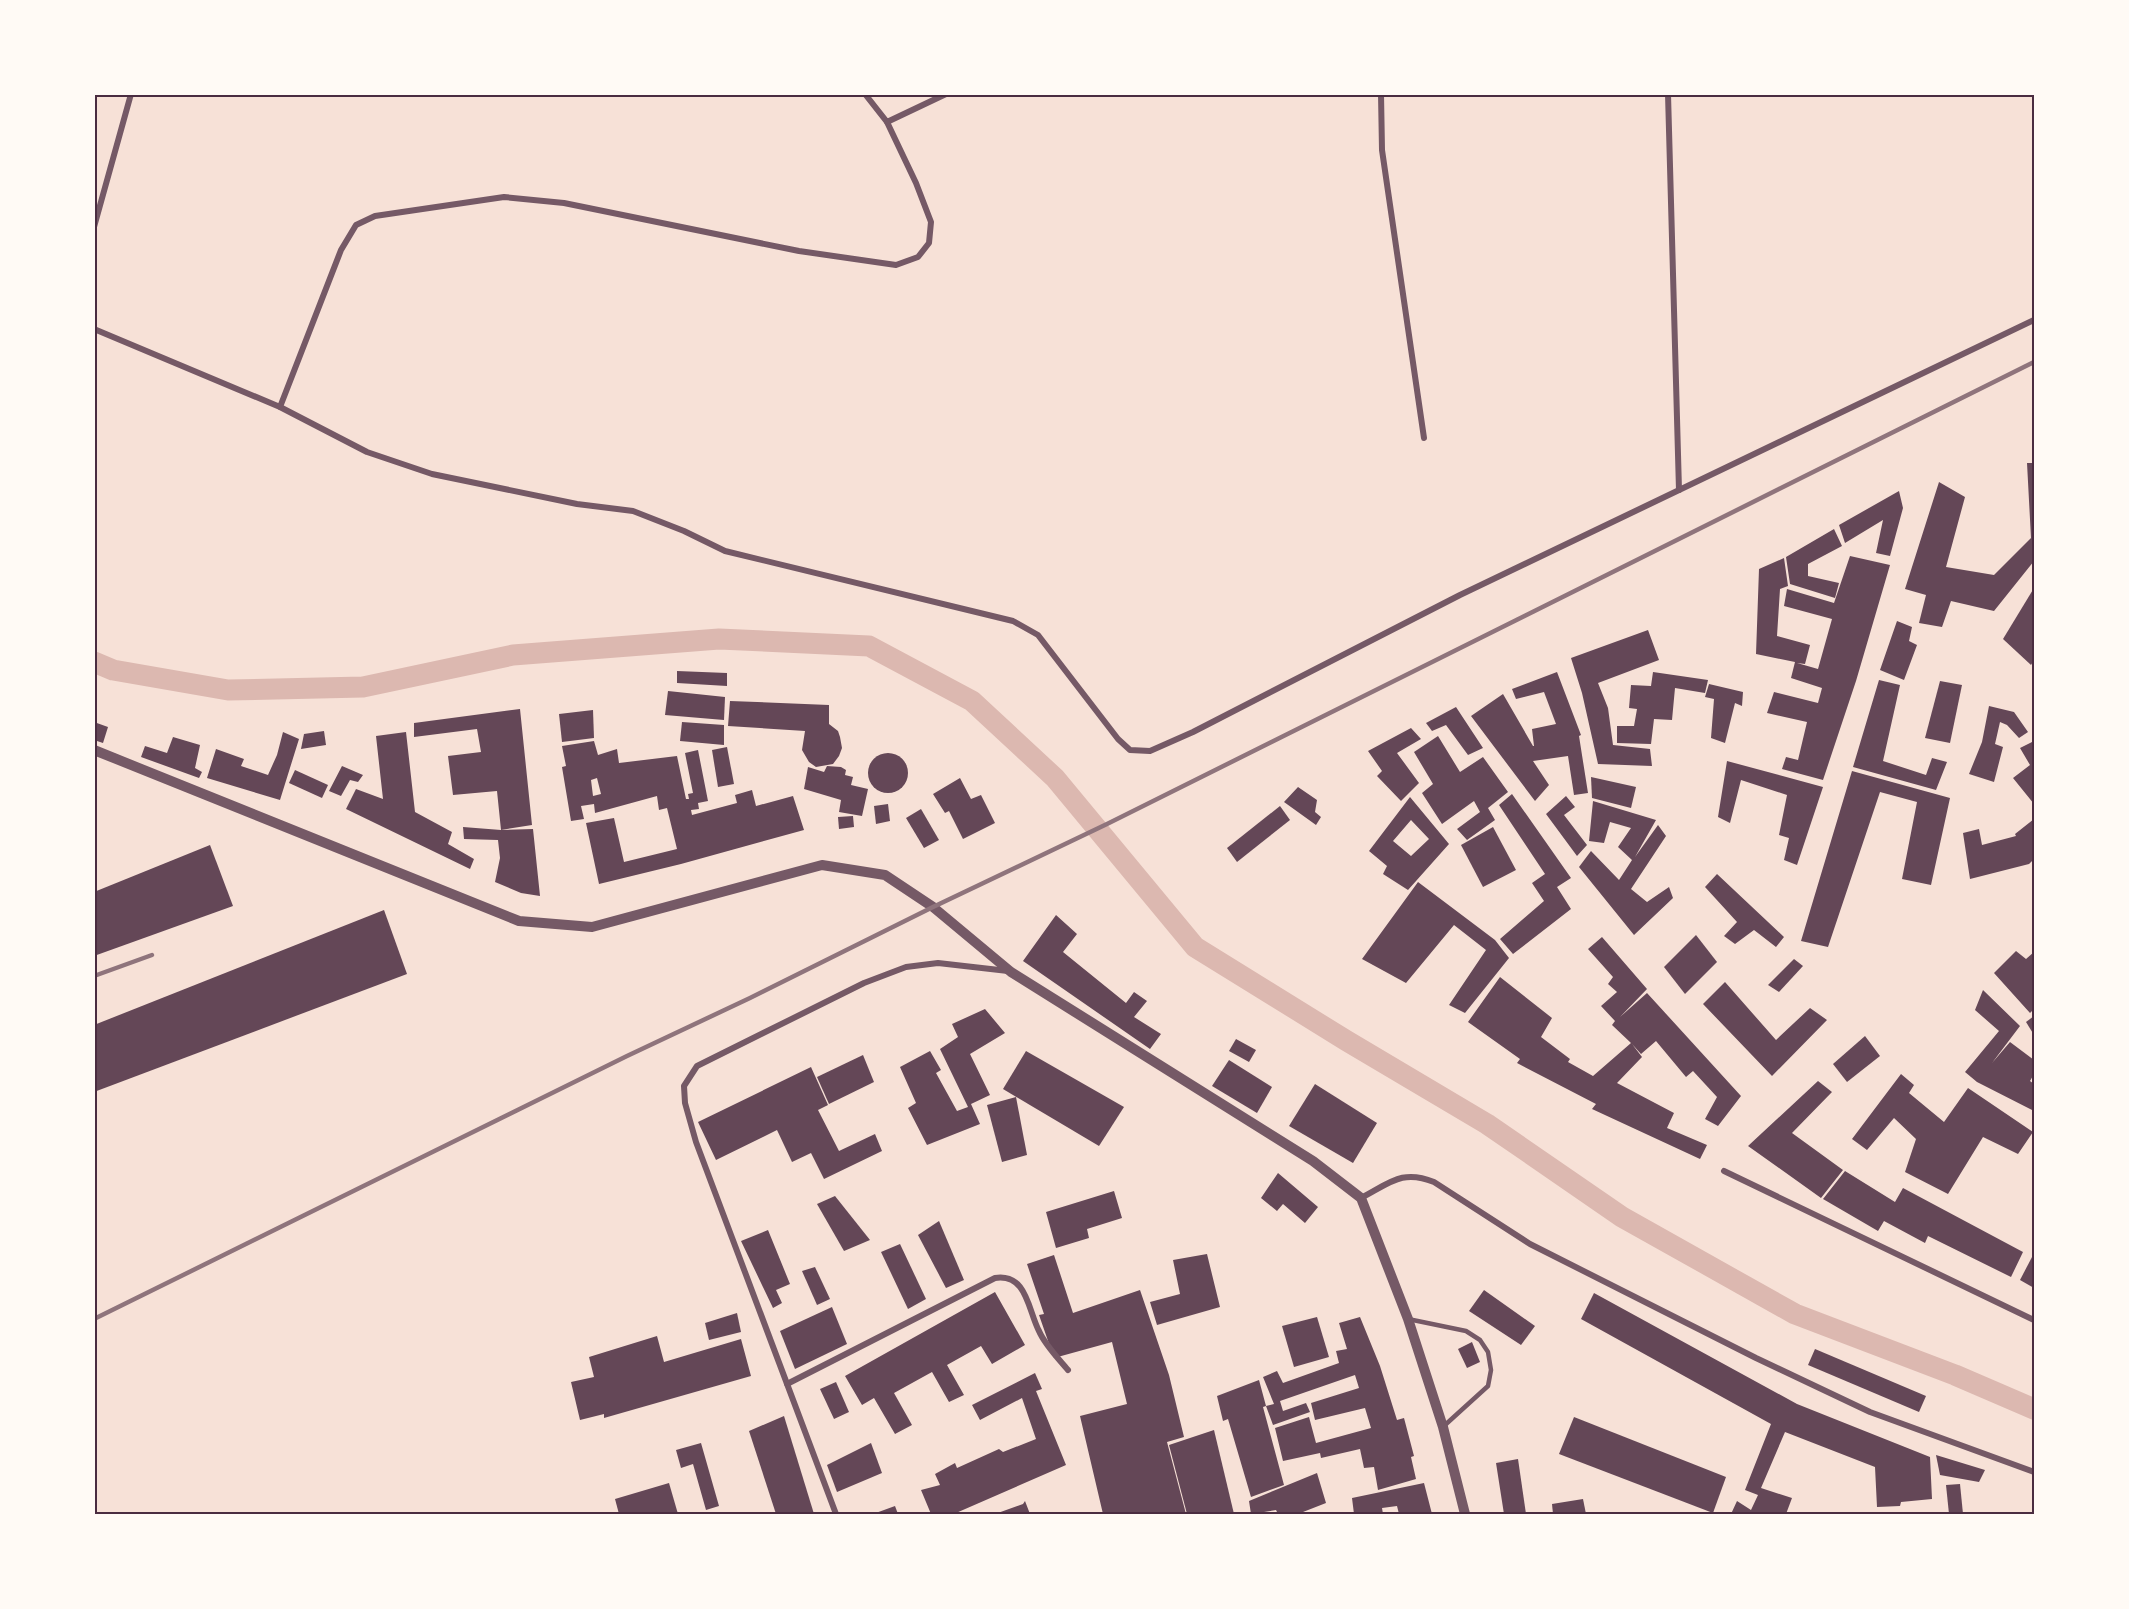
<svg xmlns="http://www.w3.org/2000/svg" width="2129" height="1609" font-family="'Space Grotesk',sans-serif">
	<rect width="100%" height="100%" fill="#f7e1d7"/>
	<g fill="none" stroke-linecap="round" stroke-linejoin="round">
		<path stroke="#dcb8b0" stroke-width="21" d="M94 662 113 670 228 690 363 687 513 655 719 639 869 646 972 701 1055 778 1195 947 1347 1041 1487 1124 1622 1217 1795 1314 1955 1375 2034 1409"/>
	</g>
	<g fill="#644757" fill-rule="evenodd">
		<path d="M2027 463H2034V561L1994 611 1951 601 1942 627 1919 623 1926 595 1905 589 1939 482 1965 497 1946 567 1994 575 2031 538Z"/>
		<path d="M1899 491 1903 508 1890 556 1876 553 1883 520 1845 543 1839 525Z"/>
		<path d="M1834 529 1842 546 1808 564V576L1839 583 1835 598 1790 584 1786 557Z"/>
		<path d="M1850 556 1890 565 1856 681 1823 780 1782 769 1786 757 1798 760 1807 722 1767 713 1774 692 1818 703 1822 688 1791 678 1795 662 1756 654 1759 569 1784 558 1788 586 1780 589 1777 636 1810 645 1805 664 1797 663 1818 669 1832 619 1784 606 1787 589 1834 603Z"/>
		<path d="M2034 588V660L2031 665 2003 639Z"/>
		<path d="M1897 621 1912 627 1909 641 1917 645 1904 680 1880 670Z"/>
		<path d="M1648 630 1659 660 1598 683 1608 708 1613 745 1650 749 1652 766 1598 764 1582 693 1571 658Z"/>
		<path d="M677 671 727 673V686L677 683Z"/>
		<path d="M1557 672 1581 735 1579 736 1588 793 1574 795 1568 756 1533 761 1549 785 1535 801 1471 716 1503 694 1533 746H1534L1532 729 1556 724 1544 692 1516 699 1512 689Z"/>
		<path d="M1653 672 1708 680 1705 693 1675 688 1672 720 1654 719 1651 744 1617 743V726H1634L1637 709 1629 708 1631 685 1651 686Z"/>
		<path d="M1879 680 1900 685 1883 761 1926 775 1932 758 1947 762 1936 790 1853 767Z"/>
		<path d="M1940 681 1962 685 1950 743 1925 738Z"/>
		<path d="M1709 684 1743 692 1742 706 1735 703 1725 743 1711 738 1714 699 1705 697Z"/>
		<path d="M668 691 725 697 724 720 665 715Z"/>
		<path d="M730 701 829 705V724L838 731 840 737 842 748 839 756 833 764 816 767 809 762 802 750 805 731 728 726Z"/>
		<path d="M1989 706 2014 712 2028 732 2019 738 2007 725 2000 722 1995 744 2003 747 1994 782 1969 774 1982 742Z"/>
		<path d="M1456 707 1483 748 1468 755 1446 725 1432 731 1426 723Z"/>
		<path d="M520 709 532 825 501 830 497 791 453 795 448 756 481 752 477 729 414 737V723Z"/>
		<path d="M593 710 594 738 562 742 559 714Z"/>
		<path d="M94 722 108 727 103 743 94 740Z"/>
		<path d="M682 722 724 725V745L680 741Z"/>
		<path d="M1411 728 1421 739 1397 753 1419 783 1401 801 1377 776 1382 771 1368 751Z"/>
		<path d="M324 731 326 745 301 749 304 734Z"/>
		<path d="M283 732 299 739 280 800 207 778 216 749 244 759 241 766 268 775 277 755Z"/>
		<path d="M406 732 415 812 452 832 448 844 474 859 470 869 346 809 356 789 383 799 376 736Z"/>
		<path d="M1438 736 1460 772 1483 757 1508 792 1488 808 1495 820 1467 840 1457 829 1480 812 1474 801 1442 824 1422 793 1433 784 1414 752Z"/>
		<path d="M173 737 200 745 195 768 202 772 199 778 141 757 145 746 167 753Z"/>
		<path d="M594 741 598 755 617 749 619 763 677 756 686 799H689L688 794 693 793 685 753 698 750 708 801 698 803 699 809 691 810 692 815 737 803 735 795 752 790 756 806 793 796 804 830 681 864 599 884 586 823 614 818 624 862 677 849 667 808 659 810 657 796 595 813 594 804 581 806 584 819 571 821 562 767 566 766 562 746ZM597 778 601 794 593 796 591 780Z"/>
		<path d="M2032 742 2034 745V804L2013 778 2030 765 2020 748Z"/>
		<path d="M727 747 734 784 718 787 712 750Z"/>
		<circle cx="888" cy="773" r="20"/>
		<path d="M1727 761 1823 787 1797 865 1784 860 1789 838 1779 835 1787 795 1741 780 1730 823 1718 817Z"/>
		<path d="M342 766 363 775 358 782 350 780 341 796 329 791Z"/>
		<path d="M827 766 841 767 846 770 845 775 853 777 851 785 868 789 862 816 839 812 841 800 804 789 808 767 824 772Z"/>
		<path d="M295 770 328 785 322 798 289 783Z"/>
		<path d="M1852 771 1950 798 1931 885 1902 879 1917 802 1880 792 1828 947 1801 941Z"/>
		<path d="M1591 777 1636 787 1631 808 1592 798Z"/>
		<path d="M960 778 971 799 981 795 995 823 963 839 949 811 945 813 933 794Z"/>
		<path d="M1298 787 1317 800 1315 812 1321 817 1316 825 1284 802Z"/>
		<path d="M1512 794 1571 878 1557 887 1571 909 1513 954 1500 939 1544 901 1532 883 1545 874 1499 805Z"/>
		<path d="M1566 796 1575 807 1564 815 1587 845 1577 856 1546 814Z"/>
		<path d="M1410 797 1449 844 1408 890 1383 874 1387 866 1369 851ZM1411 820 1429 839 1411 856 1393 841Z"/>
		<path d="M1593 801 1656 820 1635 857 1658 825 1666 836 1631 889 1647 902 1669 887 1673 898 1634 935 1579 867 1591 851 1619 880 1632 860 1618 847 1631 828 1610 822 1604 843 1589 841Z"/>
		<path d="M888 804 890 821 876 824 874 806Z"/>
		<path d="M1280 806 1290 820 1237 862 1227 848Z"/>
		<path d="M921 809 939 840 924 848 906 818Z"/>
		<path d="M853 816 854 827 839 829 838 817Z"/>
		<path d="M2034 819V859L2029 864 1970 879 1963 833 1979 829 1982 845 2016 836 2015 834Z"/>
		<path d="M463 827 501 830 533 829 540 896 521 893 495 882 500 858 498 840 464 839Z"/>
		<path d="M1493 827 1516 870 1483 887 1461 845Z"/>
		<path d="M210 845 233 906 94 956V892Z"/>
		<path d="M1717 874 1784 937 1776 947 1754 930 1735 944 1724 936 1737 922 1705 887Z"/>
		<path d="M1418 882 1495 940 1509 958 1465 1013 1449 1005 1486 950 1454 925 1406 983 1362 959Z"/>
		<path d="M384 910 407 974 94 1092V1025Z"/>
		<path d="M1056 915 1077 934 1063 952 1126 1003 1134 992 1147 1001 1134 1017 1161 1034 1150 1049 1023 961Z"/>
		<path d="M1696 935 1717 962 1685 994 1664 967Z"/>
		<path d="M1602 937 1647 989 1620 1017 1647 993 1741 1096 1718 1126 1705 1119 1717 1097 1693 1071 1686 1077 1656 1041 1641 1054 1632 1044 1642 1057 1617 1083 1674 1113 1667 1128 1707 1145 1700 1159 1592 1109 1596 1104 1517 1063 1520 1059 1468 1022 1500 977 1552 1018 1541 1037 1570 1059 1568 1062 1593 1076 1631 1043 1612 1025 1615 1021 1601 1006 1617 992 1608 984 1613 977 1588 949Z"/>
		<path d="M2016 951 2026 959 2034 952V1009L2030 1013 1994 973Z"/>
		<path d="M1794 959 1803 966 1779 992 1768 985Z"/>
		<path d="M1725 982 1776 1040 1810 1008 1827 1020 1772 1076 1703 1004Z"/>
		<path d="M1983 990 2020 1026 1992 1063 2010 1042 2034 1060V1074L2030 1081 2034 1084V1111L1977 1082 1965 1072 1999 1031 1975 1010Z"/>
		<path d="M985 1009 1005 1033 970 1054 990 1095 971 1104 980 1124 927 1145 908 1108 916 1103 900 1067 930 1051 941 1070 936 1073 957 1111 968 1107 940 1049 958 1037 952 1024Z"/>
		<path d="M2034 1016V1035L2026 1022Z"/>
		<path d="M1865 1036 1880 1056 1847 1082 1833 1064Z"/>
		<path d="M1236 1039 1256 1050 1249 1062 1229 1051Z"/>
		<path d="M1026 1051 1124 1107 1099 1146 1003 1089Z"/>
		<path d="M863 1055 874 1082 829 1104 817 1077Z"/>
		<path d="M1229 1060 1272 1087 1257 1113 1212 1086Z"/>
		<path d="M811 1067 828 1105 818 1110 839 1151 875 1134 882 1151 824 1179 811 1153 792 1162 777 1130 716 1160 698 1122Z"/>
		<path d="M1901 1074 1914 1085 1909 1093 1944 1122 1968 1088 2033 1132 2018 1154 1983 1137 1948 1194 1905 1172 1916 1139 1894 1118 1867 1150 1852 1139Z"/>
		<path d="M1818 1081 1832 1092 1792 1133 1843 1170 1821 1198 1748 1146Z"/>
		<path d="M1315 1084 1377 1123 1353 1163 1289 1126Z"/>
		<path d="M1016 1097 1027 1155 1002 1162 987 1105Z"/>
		<path d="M1845 1171 1895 1202 1903 1188 2023 1252 2011 1277 1928 1236 1925 1243 1884 1221 1878 1231 1823 1199Z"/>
		<path d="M1278 1173 1318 1207 1305 1223 1283 1204 1277 1211 1261 1198Z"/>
		<path d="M1114 1191 1122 1218 1087 1229 1089 1238 1056 1248 1046 1212Z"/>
		<path d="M835 1196 870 1240 844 1251 817 1204Z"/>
		<path d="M939 1221 964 1280 946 1288 918 1235Z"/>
		<path d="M768 1230 790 1284 776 1290 782 1303 773 1308 741 1241Z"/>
		<path d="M900 1244 926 1299 908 1309 881 1252Z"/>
		<path d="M1207 1254 1220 1307 1157 1325 1150 1302 1180 1294 1173 1260Z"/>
		<path d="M1054 1255 1073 1313 1140 1290 1169 1375 1184 1437 1167 1442 1186 1514H1103L1080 1416 1127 1404 1112 1342 1054 1358 1039 1315 1044 1314 1027 1264Z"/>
		<path d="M2032 1257 2034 1259V1288L2020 1280Z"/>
		<path d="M815 1267 830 1299 817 1305 802 1271Z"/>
		<path d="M1484 1290 1535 1326 1521 1345 1469 1311Z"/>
		<path d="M995 1292 1025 1345 992 1364 981 1346 947 1365 964 1395 949 1402 932 1372 894 1393 912 1425 895 1434 874 1398 862 1405 845 1376Z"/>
		<path d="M1594 1293 1797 1404 1930 1457 1932 1499 1901 1502 1900 1506 1877 1507 1875 1467 1785 1432 1761 1488 1792 1498 1786 1514H1731L1737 1501 1751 1510 1758 1495 1745 1490 1771 1424 1581 1319Z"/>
		<path d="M832 1307 847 1344 795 1369 780 1331Z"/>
		<path d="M737 1313 741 1332 709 1340 705 1323Z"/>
		<path d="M1317 1317 1329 1357 1294 1367 1282 1326Z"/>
		<path d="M1360 1317 1380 1366 1397 1420 1404 1418 1414 1456 1411 1457 1416 1479 1378 1490 1374 1467 1364 1468 1360 1449 1321 1458 1320 1453 1283 1461 1275 1428 1309 1417 1316 1443 1371 1428 1365 1408 1315 1420 1311 1403 1359 1388 1355 1375 1280 1401 1283 1411 1306 1403 1310 1412 1273 1425 1266 1406 1274 1404 1263 1377 1277 1371 1283 1383 1339 1363 1336 1351 1347 1349 1339 1323Z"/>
		<path d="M657 1336 664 1362 741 1339 751 1376 604 1418V1414L580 1420 571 1382 594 1377 589 1357Z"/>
		<path d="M1472 1342 1480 1362 1467 1368 1458 1349Z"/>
		<path d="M1815 1349 1926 1396 1919 1412 1808 1365Z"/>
		<path d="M1035 1373 1042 1389 1036 1391 1066 1465 956 1513 931 1514 921 1490 940 1485 935 1474 955 1463 957 1468 999 1449 1003 1452 1036 1439 1022 1398 980 1420 972 1405Z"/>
		<path d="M1259 1380 1266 1406 1263 1407 1284 1485 1251 1497 1228 1419 1223 1421 1217 1396Z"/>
		<path d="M836 1382 849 1412 834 1419 820 1389Z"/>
		<path d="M784 1416 814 1514H776L749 1431Z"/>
		<path d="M1574 1417 1726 1477 1713 1513 1559 1454Z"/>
		<path d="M1214 1430 1234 1514H1187L1169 1445Z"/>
		<path d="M701 1443 719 1506 706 1510 693 1464 681 1468 676 1450Z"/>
		<path d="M871 1443 882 1473 837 1492 827 1465Z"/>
		<path d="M1936 1455 1985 1470 1979 1482 1940 1475Z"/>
		<path d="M1518 1459 1526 1514H1504L1496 1463Z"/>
		<path d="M1317 1473 1326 1503 1303 1512V1514H1278L1276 1510 1264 1512V1514H1251L1249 1501Z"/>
		<path d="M669 1483 678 1514H619L615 1499Z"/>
		<path d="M1424 1483 1432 1514H1399L1397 1506 1382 1508 1383 1514H1354L1352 1498Z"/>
		<path d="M1960 1484 1963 1514H1949L1946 1485Z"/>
		<path d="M1583 1499 1586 1514H1553L1552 1504Z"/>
		<path d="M1025 1501 1030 1514H995L1023 1504Z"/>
		<path d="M895 1506 898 1514H873Z"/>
	</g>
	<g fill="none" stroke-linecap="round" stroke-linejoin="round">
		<path stroke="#755966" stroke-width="4.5" d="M1408 1319 1466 1331 1480 1340 1488 1352 1491 1370 1488 1386 1445 1425"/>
		<g stroke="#755966" stroke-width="6">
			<path d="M865 94 887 122 946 94"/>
			<path d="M1381 94 1382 150 1424 438"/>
			<path d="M1668 94 1679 490"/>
			<path d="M94 227 131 94"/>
			<path d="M94 329 280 407 367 452 432 474 577 504 633 511 684 531 725 551 1013 621 1038 635 1118 739 1130 750 1150 751 1193 732 1460 595 2034 320"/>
			<path d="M280 407 341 250 356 225 375 216 504 197 564 203 799 251 896 265 918 257 929 243 931 222 916 183 887 122"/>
			<path d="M1724 1171 2034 1320"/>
			<path d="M1361 1198C1390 1183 1402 1169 1434 1182L1530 1244 1756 1358 1870 1412 2034 1472"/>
			<path d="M787 1384 995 1278C1027 1273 1028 1310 1039 1331 1045 1345 1058 1358 1068 1370"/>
			<path d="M836 1514 696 1142 685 1103 684 1086 697 1066 864 983 906 967 938 963 1008 971"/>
		</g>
		<path stroke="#755966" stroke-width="10" d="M94 750 519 921 592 927 822 865 885 875 933 907 1011 972 1313 1161 1361 1198 1408 1319 1443 1427 1465 1514"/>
		<g stroke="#8f747c" stroke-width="4.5">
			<path d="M94 976 152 955"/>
			<path d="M94 1319 627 1056 750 998 933 907 1107 824 2034 362"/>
		</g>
	</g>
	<rect width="2129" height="1609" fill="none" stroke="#fffaf5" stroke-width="192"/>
	<rect x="96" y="96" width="1937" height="1417" fill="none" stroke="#4a2c40" stroke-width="2"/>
</svg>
